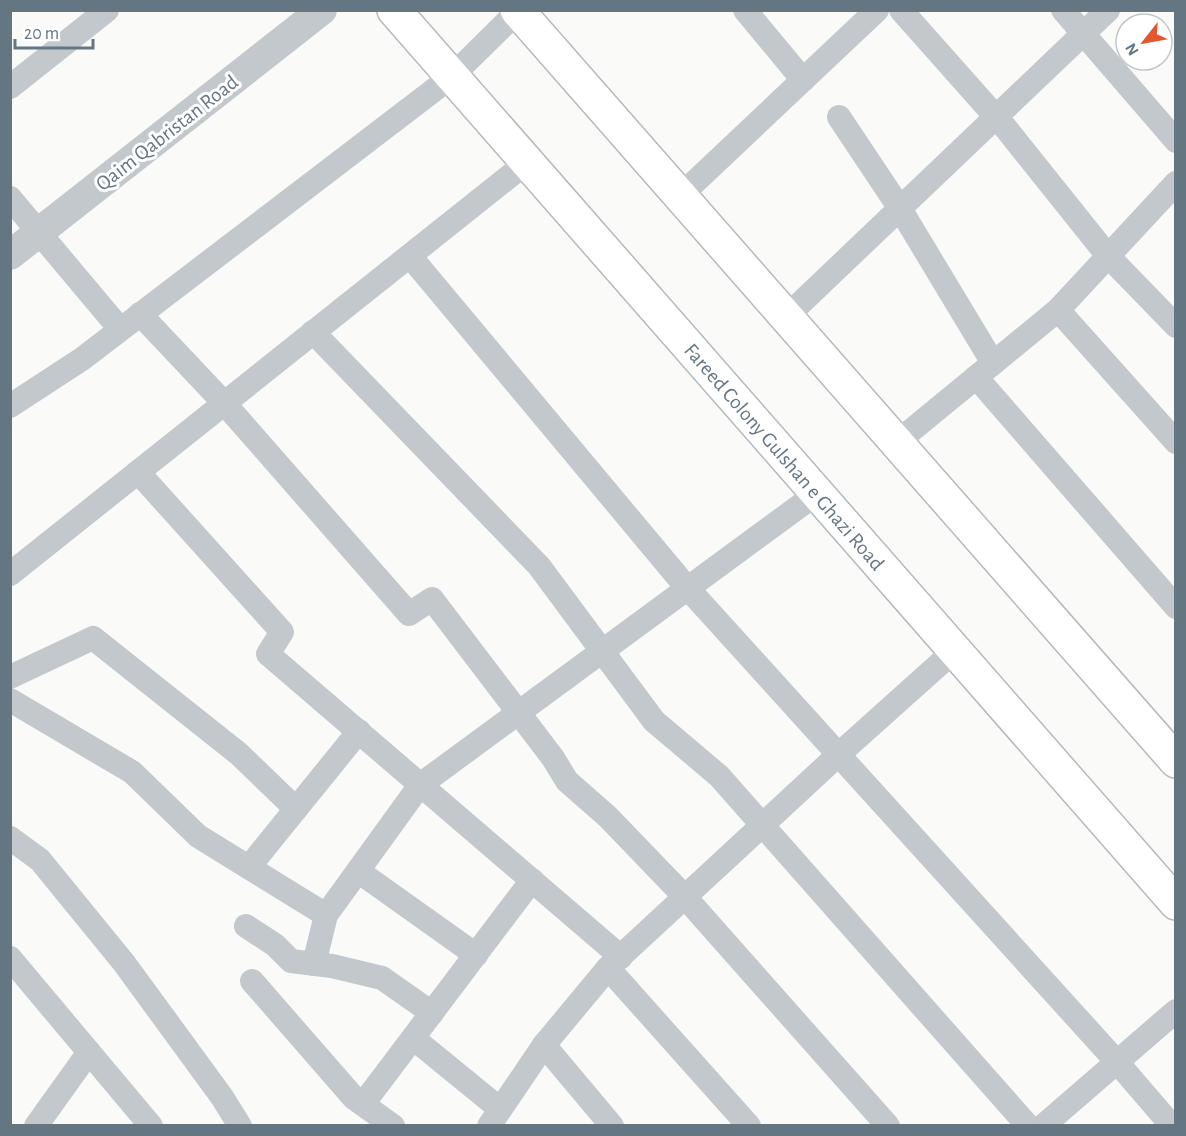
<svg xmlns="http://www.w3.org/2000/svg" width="1186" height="1136" font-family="'Alegreya Sans',sans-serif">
	<rect width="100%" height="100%" fill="#fafaf8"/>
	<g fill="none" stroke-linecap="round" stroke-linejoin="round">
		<defs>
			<g id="primary">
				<path d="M394 10 1176 903"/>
				<path d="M517 10 1176 761"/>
			</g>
		</defs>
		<use href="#primary" stroke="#b5babe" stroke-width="36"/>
		<g stroke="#c3c8cc" stroke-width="24">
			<path d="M745 10 803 80"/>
			<path d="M901 10 1004 126 1108 256 1176 326"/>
			<path d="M1063 10 1176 141"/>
			<path d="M10 87 107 10"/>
			<path d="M839 117 899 207 993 363"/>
			<path d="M680 196 877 10"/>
			<path d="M10 198 120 329"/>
			<path d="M410 256 683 583 1117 1062 1172 1126"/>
			<path d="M1058 310 1176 442"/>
			<path d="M140 314 225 404 409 614 432 599 553 758 567 781 608 817 685 897 888 1126"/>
			<path d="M786 317 1108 10"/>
			<path d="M313 332 539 566 654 721 719 776 1028 1126"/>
			<path d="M976 377 1176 607"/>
			<path d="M10 406 82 359 451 77 518 11"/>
			<path d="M896 443 1058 310 1176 183"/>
			<path d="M138 472 282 632 268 654 621 957"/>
			<path d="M10 574 526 163"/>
			<path d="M10 677 93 638 239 754 296 809"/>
			<path d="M10 700 132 772 198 836 326 915"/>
			<path d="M10 838 40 860 124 963 222 1097 240 1126"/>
			<path d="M249 867 359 731"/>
			<path d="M358 871 476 955"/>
			<path d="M246 926 275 945 291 961 332 966 382 978 432 1013"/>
			<path d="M10 958 151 1126"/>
			<path d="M314 964 326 915 420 785 816 494"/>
			<path d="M608 968 749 1126"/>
			<path d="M252 981 354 1098 393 1126"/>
			<path d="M413 1038 500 1109"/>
			<path d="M544 1045 612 1126"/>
			<path d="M363 1104 532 880"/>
			<path d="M36 1126 89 1052"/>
			<path d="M489 1126 544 1045 608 968 838 755 954 651"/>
			<path d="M1043 1126 1176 1011"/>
		</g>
		<path stroke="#c3c8cc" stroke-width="30" d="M10 255 322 10"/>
		<use href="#primary" stroke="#fff" stroke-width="33"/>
	</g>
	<g text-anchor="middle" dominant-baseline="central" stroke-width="6" stroke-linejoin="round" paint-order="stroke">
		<g font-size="21" fill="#657683" stroke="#fff">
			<text transform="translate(167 133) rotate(-38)">Qaim Qabristan Road</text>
			<text transform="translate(784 457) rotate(49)">Fareed Colony Gulshan e Ghazi Road</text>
		</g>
	</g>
	<rect width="1186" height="1136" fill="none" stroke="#657683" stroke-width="24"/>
	<g transform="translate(1144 42) rotate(239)"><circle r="28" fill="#ffffff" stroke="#c1c8cd" stroke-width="1.5"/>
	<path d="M0-4.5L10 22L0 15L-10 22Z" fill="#e4572e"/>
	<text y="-9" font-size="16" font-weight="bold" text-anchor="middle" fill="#657683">N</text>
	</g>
	<path d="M15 39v9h78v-9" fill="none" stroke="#657683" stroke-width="3"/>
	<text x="24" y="39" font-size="18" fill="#657683" stroke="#ffffff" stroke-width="4.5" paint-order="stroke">20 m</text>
</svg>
